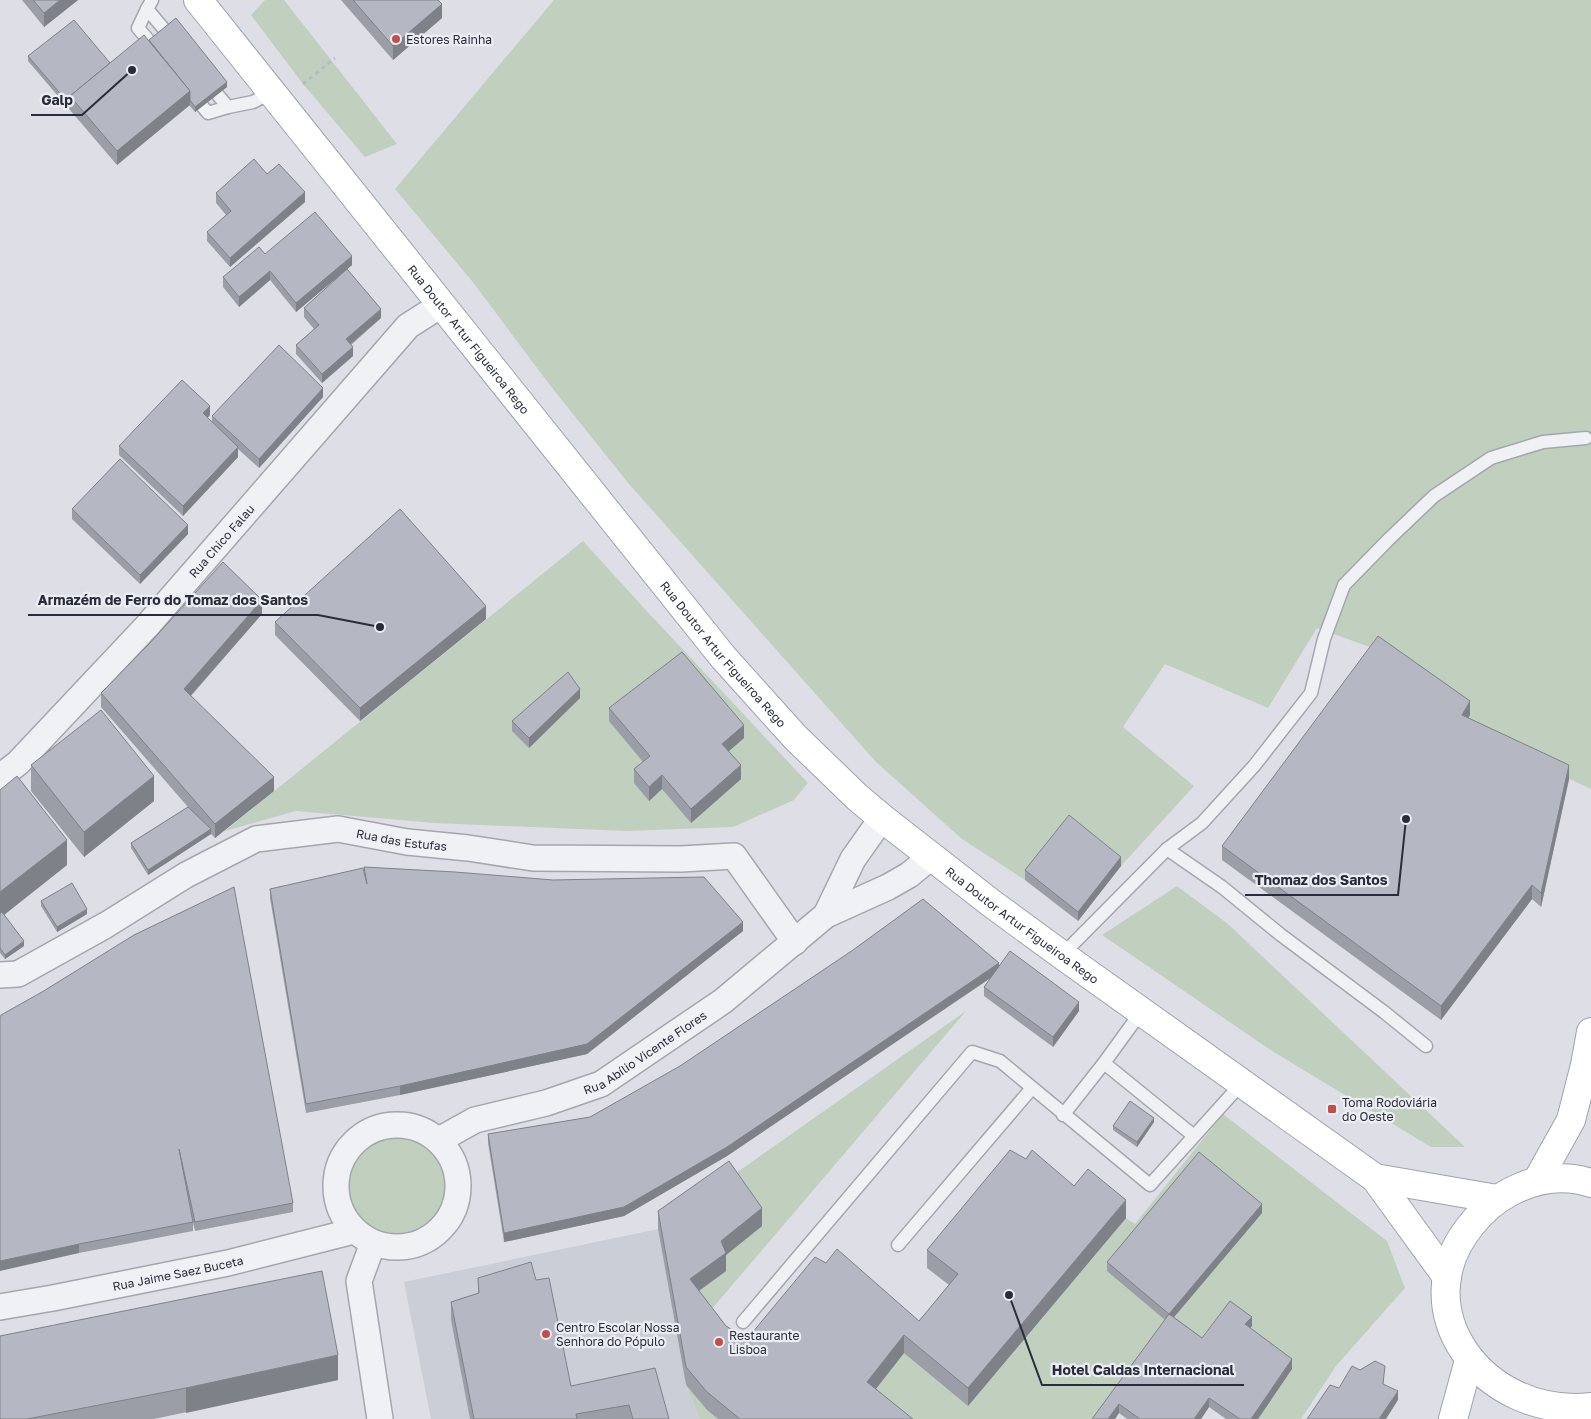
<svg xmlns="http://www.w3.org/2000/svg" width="1591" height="1419" font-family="'Golos Text',sans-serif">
	<rect width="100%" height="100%" fill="#dedfe6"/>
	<path fill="#ccced7" d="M658 1229 686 1385 700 1419H431L404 1282Z"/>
	<g fill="#c1cfbf">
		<path d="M265 0H284L397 144 365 157 303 84 251 15Z"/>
		<path d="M554 0H1591V789L1462 729 1378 650 1317 628 1268 708 1165 664 1123 727 1194 786 1121 866 1069 825 1025 880 962 839 876 762 629 484 549 384 472 281 395 189Z"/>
		<path d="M583 541 643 607 808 783 794 800 733 827 627 831 434 823 296 811 225 831Z"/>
		<path d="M1177 886 1228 924 1465 1147H1431L1272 1051 1102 935Z"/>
		<path d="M966 1011 705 1317 690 1297 726 1271 721 1259 729 1178Z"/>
		<path d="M1223 1114 1387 1241 1405 1288 1336 1366 1301 1419H1258L1292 1369 1202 1348 1099 1419H891L867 1400 904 1353 1126 1218 1135 1224Z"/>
		<circle cx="397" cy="1186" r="61"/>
		<path d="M686 1385 707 1410 718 1419H700Z"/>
	</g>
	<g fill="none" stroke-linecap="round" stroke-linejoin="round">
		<defs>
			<g id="lane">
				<path d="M152 0 147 9 174 41"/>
				<path d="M147 9 138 28 155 48"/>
				<path d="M207 82 228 107 253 102 272 92"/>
				<path d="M193 95 208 113 228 107"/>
				<path d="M1167 849 1202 823 1254 766 1311 693 1324 639 1344 585 1389 539 1434 496 1491 458 1543 442 1586 438"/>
				<path d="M1062 955 1167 849 1222 887 1281 935 1384 1012 1426 1046"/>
				<path d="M1104 1063 1194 1136"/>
				<path d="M1063 1115 1104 1063 1141 1012"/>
				<path d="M898 1245 1032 1088"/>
				<path d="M743 1322 972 1052 1000 1061 1150 1185 1242 1083"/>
			</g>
			<g id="street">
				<path id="s1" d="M0 777 18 763 147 626 408 326 441 305"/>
				<path d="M826 915 853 859 882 818"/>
				<path id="s2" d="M0 975 18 974 106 925 186 875 256 839 338 829 407 842 468 848 533 858 681 859 734 856 795 942"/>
				<circle cx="397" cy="1186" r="61"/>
				<path id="s3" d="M439 1140 475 1120 546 1103 601 1084 723 1001 826 915 888 887 909 875 931 857"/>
				<path d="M373 1243 359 1281 380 1419"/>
				<path id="s4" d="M0 1307 53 1298 228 1263 354 1231"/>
			</g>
			<g id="primary">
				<path id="s5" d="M198 0 723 657 795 737 857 797 882 818 991 903 1062 955 1375 1178 1447 1277"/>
				<path d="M1375 1178 1497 1199"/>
				<path d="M1537 1181 1571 1120 1585 1065 1591 1032"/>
				<path d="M1591 1183C1563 1174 1535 1179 1510 1192 1495 1200 1483 1210 1472 1224 1401 1309 1484 1419 1591 1407"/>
				<path d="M1453 1419 1468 1364"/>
			</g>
		</defs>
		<use href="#lane" stroke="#a4a6af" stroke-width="15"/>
		<use href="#street" stroke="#a4a6af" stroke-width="28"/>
		<use href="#primary" stroke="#9ea2b0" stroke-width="30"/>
		<path stroke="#b8bac1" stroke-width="3" stroke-dasharray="4 4" stroke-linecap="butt" d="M303 84 335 58"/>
		<use href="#lane" stroke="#f0f1f5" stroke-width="12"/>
		<use href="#street" stroke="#f0f1f5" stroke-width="25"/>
		<use href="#primary" stroke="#fff" stroke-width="28"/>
	</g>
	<g fill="#9c9ea7">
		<path d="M22 0H78L44 27Z"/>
		<path d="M341 0H438L442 18 393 60Z"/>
		<path d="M149 40 227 87 195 112 189 105 117 165 28 61V56L110 63Z"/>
		<path d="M267 174 305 202 230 267 207 241V232L226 215 216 203V193Z"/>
		<path d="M265 254 352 265 296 312 270 280 239 307 223 287V277Z"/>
		<path d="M304 308 381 318 351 345 353 356 322 383 296 354V345L314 329 304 317Z"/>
		<path d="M323 397 259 468 238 449V457L183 516 119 455V446L210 415 207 418 212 423V416Z"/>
		<path d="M72 509 188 534 140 584 72 519Z"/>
		<path d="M262 614 191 696 274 791 215 838 211 834 148 875 131 848V843L188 807 101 707V693Z"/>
		<path d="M486 619 360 721 275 635V622Z"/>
		<path d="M580 698 529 748 512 731V721Z"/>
		<path d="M609 708 744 738 729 751 741 779 691 823 662 789 649 801 634 783V769L643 762 609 721Z"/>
		<path d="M1470 715 1468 718 1569 779 1541 907 1532 899 1441 1020 1222 860V846Z"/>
		<path d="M31 765 154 801 84 857 31 791Z"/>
		<path d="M0 790 67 865 4 915 24 946 5 959 0 953Z"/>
		<path d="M1121 866 1078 921 1025 880V870Z"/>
		<path d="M364 867 743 931 587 1054 400 1095 306 1113 270 898V889L364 872Z"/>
		<path d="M41 901 87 914 57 932 41 906Z"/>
		<path d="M999 966 1079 1011 1053 1047 984 996V987L991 978 727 1156 624 1216 504 1242 488 1143V1134L590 1117Z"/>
		<path d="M0 1017 293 1203V1212L195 1231 190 1210 193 1222V1231L79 1253Z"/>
		<path d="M1154 1122 1137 1147 1113 1130V1126Z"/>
		<path d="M1026 1159 1074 1186 1126 1218 968 1406 904 1353 876 1389 913 1419H718L707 1410 686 1385 658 1229V1211L762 1226 726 1255V1271L699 1291 726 1326 747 1339 919 1321 949 1285 927 1268V1250Z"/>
		<path d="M1262 1213 1174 1317 1202 1338 1252 1326 1250 1328 1292 1369 1258 1419H1226L1209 1407 1201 1419H1127L1119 1413 1115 1419H1092L1165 1320 1107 1271V1262Z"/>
		<path d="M478 1278 536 1280 571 1386 655 1368 669 1419H470L451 1320V1302L478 1293Z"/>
		<path d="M0 1336 338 1380 154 1419H0Z"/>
	</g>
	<g fill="#7f8188">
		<path d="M60 0H78L44 27V13Z"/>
		<path d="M442 4V18L393 60V46Z"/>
		<path d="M227 82V87L195 112V107Z"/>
		<path d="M190 91V105L117 165V151Z"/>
		<path d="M305 192V202L230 267V258Z"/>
		<path d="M352 256V265L296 312V303Z"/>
		<path d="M270 271V280L239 307V297Z"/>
		<path d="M381 309V318L346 348V339Z"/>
		<path d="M353 347V356L322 383V374Z"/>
		<path d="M323 388V397L259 468V459Z"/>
		<path d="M210 406V415L203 423V413Z"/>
		<path d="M238 447V457L183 516V506Z"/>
		<path d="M188 525V534L140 584V575Z"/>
		<path d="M262 600V614L184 703V689Z"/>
		<path d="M486 606V619L360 721V708Z"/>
		<path d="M580 689V698L529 748V738Z"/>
		<path d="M1470 701V715L1462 729V715Z"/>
		<path d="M744 725V738L722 757V744Z"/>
		<path d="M741 765V779L691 823V809Z"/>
		<path d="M1569 765V779L1541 907V893Z"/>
		<path d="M662 775V789L649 801V787Z"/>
		<path d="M154 776V801L84 857V832Z"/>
		<path d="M274 777V791L215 838V824Z"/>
		<path d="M211 829V834L148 875V870Z"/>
		<path d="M67 840V865L0 918V892Z"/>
		<path d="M1121 857V866L1078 921V912Z"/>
		<path d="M1532 885V899L1441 1020V1006Z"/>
		<path d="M87 909V914L57 932V927Z"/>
		<path d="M743 922V931L587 1054 400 1095V1086Z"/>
		<path d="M24 941V946L5 959V955Z"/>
		<path d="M999 963V972L727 1156 624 1216 504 1242V1233Z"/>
		<path d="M1079 1002V1011L1053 1047V1037Z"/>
		<path d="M1154 1118V1122L1137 1147V1142Z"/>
		<path d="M1126 1200V1218L968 1406V1388Z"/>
		<path d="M1262 1204V1213L1169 1323V1314Z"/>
		<path d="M762 1208V1226L726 1255V1271L690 1297V1279L721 1241Z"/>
		<path d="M79 1244V1253L0 1271V1261Z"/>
		<path d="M1252 1317V1326L1245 1334V1324Z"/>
		<path d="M904 1335V1353L867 1400V1382Z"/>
		<path d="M338 1355V1380L186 1413V1388Z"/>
		<path d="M1292 1359V1369L1258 1419H1251Z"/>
		<path d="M1398 1391V1400L1386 1419H1379Z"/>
		<path d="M1209 1398V1407L1201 1419H1194Z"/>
		<path d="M1119 1404V1413L1115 1419H1108Z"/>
	</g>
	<g fill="#b5b8c2" stroke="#7f8188">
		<path d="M33 0H60L44 13Z"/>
		<path d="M353 0H438L442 4 393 46Z"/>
		<path d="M176 18 227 82 195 107 190 100V91L149 40Z"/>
		<path d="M74 20 110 63 70 96V105L28 56Z"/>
		<path d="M144 35 190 91 117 151 70 96Z"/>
		<path d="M254 159 267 174 279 164 305 192 230 258 207 232 231 211 216 193Z"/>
		<path d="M315 212 352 256 296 303 270 271 239 297 223 277 259 247 265 254Z"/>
		<path d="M347 269 381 309 346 339 353 347 322 374 296 345 319 325 304 308Z"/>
		<path d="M279 345 323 388 259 459 212 416Z"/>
		<path d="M182 380 210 406 203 413 238 447 183 506 119 446Z"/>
		<path d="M120 459 188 525 140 575 72 509Z"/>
		<path d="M400 509 486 606 360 708 275 622Z"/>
		<path d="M223 562 262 600 184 689 274 777 215 824 101 693 149 644Z"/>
		<path d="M1378 636 1470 701 1462 715 1569 765 1541 893 1532 885 1441 1006 1222 846Z"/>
		<path d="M682 652 744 725 722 744 741 765 691 809 662 775 649 787 634 769 650 756 609 708Z"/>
		<path d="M568 672 580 689 529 738 512 721Z"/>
		<path d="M101 710 154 776 84 832 31 765Z"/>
		<path d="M17 776 67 840 0 892V790Z"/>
		<path d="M188 807 211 829 148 870 131 843Z"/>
		<path d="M1069 815 1121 857 1078 912 1025 870Z"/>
		<path d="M364 867 455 872 553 880 704 877 743 922 587 1044 400 1086 306 1104 270 889 363 868 367 884Z"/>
		<path d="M72 883 87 909 57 927 41 901Z"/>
		<path d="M234 887 293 1203 195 1222 179 1149 193 1222 79 1244 0 1261V1017L1 1015 42 992 134 935Z"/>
		<path d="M923 899 999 963 727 1147 624 1207 504 1233 488 1134 590 1117 680 1066 853 950Z"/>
		<path d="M2 912 24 941 5 955 0 948V913Z"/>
		<path d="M1010 951 1079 1002 1053 1037 984 987Z"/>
		<path d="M1130 1101 1154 1118 1137 1142 1113 1126Z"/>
		<path d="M1010 1150 1026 1159 1032 1150 1074 1186 1088 1169 1126 1200 968 1388 904 1335 867 1382 913 1419H740L707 1392 686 1367 658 1211 729 1161 762 1208 721 1241 726 1253 690 1279 726 1326 747 1339 815 1257 826 1263 837 1249 919 1321 958 1274 927 1250Z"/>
		<path d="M1199 1152 1262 1204 1169 1314 1107 1262Z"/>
		<path d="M531 1262 536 1280 549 1278 571 1386 655 1368 669 1419H633L629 1405 576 1414 577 1419H474L451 1302 479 1293 478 1278Z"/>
		<path d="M322 1271 338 1355 186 1388 27 1419H0V1336Z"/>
		<path d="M1230 1301 1252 1317 1245 1324 1292 1359 1251 1419H1240L1209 1398 1194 1419H1140L1119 1404 1108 1419H1092L1169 1314 1202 1338Z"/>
		<path d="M1375 1361 1385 1366 1383 1384 1398 1391 1379 1419H1307L1330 1385 1339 1388 1352 1366 1360 1370Z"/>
	</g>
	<g fill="#c14e4c" stroke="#edeef4" stroke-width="2">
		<circle cx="396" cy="39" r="5"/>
		<rect x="1327" y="1104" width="10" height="10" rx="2.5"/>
		<circle cx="546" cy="1334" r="5"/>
		<circle cx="719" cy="1342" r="5"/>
	</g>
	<g text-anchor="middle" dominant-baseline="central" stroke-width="4.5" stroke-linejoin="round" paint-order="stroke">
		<g font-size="12" fill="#282c3b" stroke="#edeef4" text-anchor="start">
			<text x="406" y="39">Estores Rainha</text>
			<text x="1342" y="1102">Toma Rodoviária<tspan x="1342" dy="14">do Oeste</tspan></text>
			<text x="556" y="1327">Centro Escolar Nossa<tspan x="556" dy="14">Senhora do Pópulo</tspan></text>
			<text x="729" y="1335">Restaurante<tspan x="729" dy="14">Lisboa</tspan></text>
		</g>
		<g font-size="12" fill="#282c3b" stroke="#edeef4">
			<text stroke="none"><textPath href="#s5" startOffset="434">Rua Doutor Artur Figueiroa Rego</textPath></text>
			<text stroke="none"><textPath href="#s1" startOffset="324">Rua Chico Falau</textPath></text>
			<text stroke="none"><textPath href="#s5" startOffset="839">Rua Doutor Artur Figueiroa Rego</textPath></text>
			<text stroke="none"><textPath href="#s2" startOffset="439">Rua das Estufas</textPath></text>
			<text stroke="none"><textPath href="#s5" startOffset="1244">Rua Doutor Artur Figueiroa Rego</textPath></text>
			<text stroke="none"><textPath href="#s3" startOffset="226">Rua Abílio Vicente Flores</textPath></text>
			<text stroke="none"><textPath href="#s4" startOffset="181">Rua Jaime Saez Buceta</textPath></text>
		</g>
	</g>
	<path fill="none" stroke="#282c3b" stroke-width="2" d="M132 70L82 115H31M380 627L318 615H28M1406 819L1398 895H1245M1009 1295L1042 1385H1244"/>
	<g fill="#282c3b" stroke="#edeef4" stroke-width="2">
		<circle cx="132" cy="70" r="5"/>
		<circle cx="380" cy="627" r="5"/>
		<circle cx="1406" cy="819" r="5"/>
		<circle cx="1009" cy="1295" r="5"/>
	</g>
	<g font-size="14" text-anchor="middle" font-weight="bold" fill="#282c3b" stroke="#edeef4" stroke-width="4.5" stroke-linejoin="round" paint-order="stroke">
		<text x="57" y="105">Galp</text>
		<text x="173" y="605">Armazém de Ferro do Tomaz dos Santos</text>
		<text x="1321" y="885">Thomaz dos Santos</text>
		<text x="1143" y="1375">Hotel Caldas Internacional</text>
	</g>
</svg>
